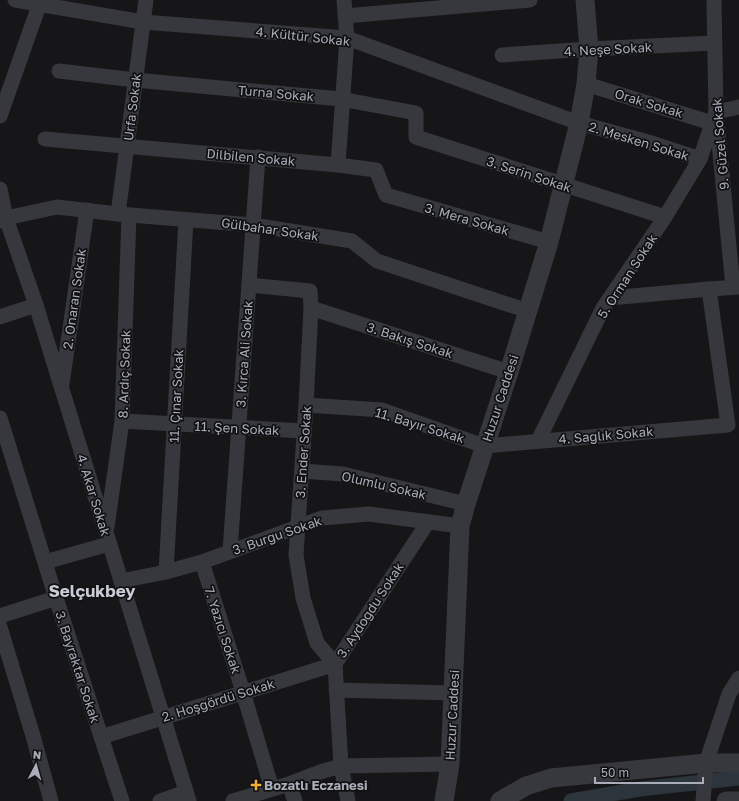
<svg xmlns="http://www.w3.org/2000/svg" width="739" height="801" font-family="'Golos Text',sans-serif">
	<rect width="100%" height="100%" fill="#161618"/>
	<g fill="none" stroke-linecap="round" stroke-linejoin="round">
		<path stroke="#2c353c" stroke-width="15" d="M571 801 640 789 739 778"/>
		<g stroke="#37383d" stroke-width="15">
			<path d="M15 0 143 22 347 38 579 123 648 142 700 159"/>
			<path d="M714 0 716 112 733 287"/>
			<path d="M345 16 530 0"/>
			<path d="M502 55 589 49 714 43"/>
			<path d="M59 71 135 80 341 99 416 113V137L665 217"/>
			<path d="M586 84 712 123"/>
			<path d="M0 116 41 0"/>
			<path d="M45 139 338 165 376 170 386 195 549 242"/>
			<path d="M338 165 347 38 344 0"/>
			<path d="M0 189 6 218 36 305 189 801"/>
			<path d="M118 214 146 0"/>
			<path d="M0 221 6 218 57 207 118 214 253 225 352 241 377 261 528 311"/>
			<path d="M610 298 709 289"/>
			<path d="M311 308 509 372"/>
			<path d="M0 317 36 305"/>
			<path d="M62 384 87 210"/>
			<path d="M306 405 382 410 484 446 728 425 709 289 739 287"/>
			<path d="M0 418 56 598 122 801"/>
			<path d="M122 421 304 431"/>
			<path d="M538 441 603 308 665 217 700 159 716 112 739 107"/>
			<path d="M302 471 343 474 466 504"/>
			<path d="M107 527 122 421 129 215"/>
			<path d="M230 551 258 157"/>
			<path d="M45 562 109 544"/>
			<path d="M202 562 243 692 272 789"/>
			<path d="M166 572 186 220"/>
			<path d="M121 581 166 572 202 562 322 518 369 514 460 526"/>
			<path d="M0 616 56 598"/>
			<path d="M0 627 33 736 51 801"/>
			<path d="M336 690 453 693"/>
			<path d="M101 737 335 664 317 643 303 598 296 555 306 405 311 308 310 291 249 285"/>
			<path d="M289 784 295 801"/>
			<path d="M160 801 186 792"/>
			<path d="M233 801 289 784 320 772 341 766 450 764"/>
			<path d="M348 801 341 766 335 664 428 522"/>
			<path d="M703 801 706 763 729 694 739 678"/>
		</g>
		<g stroke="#37383d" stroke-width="19">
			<path d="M444 801 450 764 460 526 466 504 509 372 549 242 579 123 586 84 589 49 585 0"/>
			<path d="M500 801 526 786 551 778 706 763H739"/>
			<path d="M726 801H739"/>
		</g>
	</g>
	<path fill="#f2b134" stroke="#111113" stroke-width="1.5" d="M254 779h4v4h4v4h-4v4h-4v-4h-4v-4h4z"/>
	<g text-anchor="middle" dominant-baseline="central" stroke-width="3.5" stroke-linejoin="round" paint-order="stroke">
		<g font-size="13" fill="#a8adb8" stroke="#111113">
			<text transform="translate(303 36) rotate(6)">4. Kültür Sokak</text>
			<text transform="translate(608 49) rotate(-3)">4. Neşe Sokak</text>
			<text transform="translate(276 93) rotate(5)">Turna Sokak</text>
			<text transform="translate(649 103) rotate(17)">Orak Sokak</text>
			<text transform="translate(132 107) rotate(-83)">Urfa Sokak</text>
			<text transform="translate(639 141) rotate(17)">2. Mesken Sokak</text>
			<text transform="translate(720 144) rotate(-95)">9. Güzel Sokak</text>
			<text transform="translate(251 157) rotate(5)">Dilbilen Sokak</text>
			<text transform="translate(529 174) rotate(18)">3. Serin Sokak</text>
			<text transform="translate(467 219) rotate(16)">3. Mera Sokak</text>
			<text transform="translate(270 229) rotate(8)">Gülbahar Sokak</text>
			<text transform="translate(627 276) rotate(-57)">5. Orman Sokak</text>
			<text transform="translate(74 299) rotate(-82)">2. Onaran Sokak</text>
			<text transform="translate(410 340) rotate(18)">3. Bakış Sokak</text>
			<text transform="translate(244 354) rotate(-86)">3. Kırca Ali Sokak</text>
			<text transform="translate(124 374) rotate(-88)">8. Ardıç Sokak</text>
			<text transform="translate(176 396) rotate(-87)">11. Çınar Sokak</text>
			<text transform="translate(500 398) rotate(-72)">Huzur Caddesi</text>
			<text transform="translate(420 425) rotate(17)">11. Bayır Sokak</text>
			<text transform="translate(237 428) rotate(3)">11. Şen Sokak</text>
			<text transform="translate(606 435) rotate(-5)">4. Sağlık Sokak</text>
			<text transform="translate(303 452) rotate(-86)">3. Ender Sokak</text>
			<text transform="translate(384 485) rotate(13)">Olumlu Sokak</text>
			<text transform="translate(94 495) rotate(73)">4. Akar Sokak</text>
			<text transform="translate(277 535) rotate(-19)">3. Burgu Sokak</text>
			<text transform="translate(370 610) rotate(-57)">3. Aydoğdu Sokak</text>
			<text transform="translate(223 630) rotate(72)">7. Yazıcı Sokak</text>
			<text transform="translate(78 667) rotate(72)">3. Bayraktar Sokak</text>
			<text transform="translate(218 700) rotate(-17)">2. Hoşgördü Sokak</text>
			<text transform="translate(452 715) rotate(-87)">Huzur Caddesi</text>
		</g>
		<g font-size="13" font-weight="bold" fill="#a8adb8" stroke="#111113" text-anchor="start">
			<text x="264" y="785">Bozatlı Eczanesi</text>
		</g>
		<g font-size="17" font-weight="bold" fill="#c9ccd4" stroke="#111113">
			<text x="92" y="590">Selçukbey</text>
		</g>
	</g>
	<g transform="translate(36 765) rotate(6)" stroke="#111113" stroke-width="3" paint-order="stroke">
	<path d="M0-3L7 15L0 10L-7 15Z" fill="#a8adb8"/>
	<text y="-6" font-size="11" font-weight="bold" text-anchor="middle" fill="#a8adb8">N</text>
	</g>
	<path d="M595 777v6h108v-6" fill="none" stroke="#a8adb8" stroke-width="2"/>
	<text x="601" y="777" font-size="12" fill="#a8adb8" stroke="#111113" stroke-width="3" paint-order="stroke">50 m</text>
</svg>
